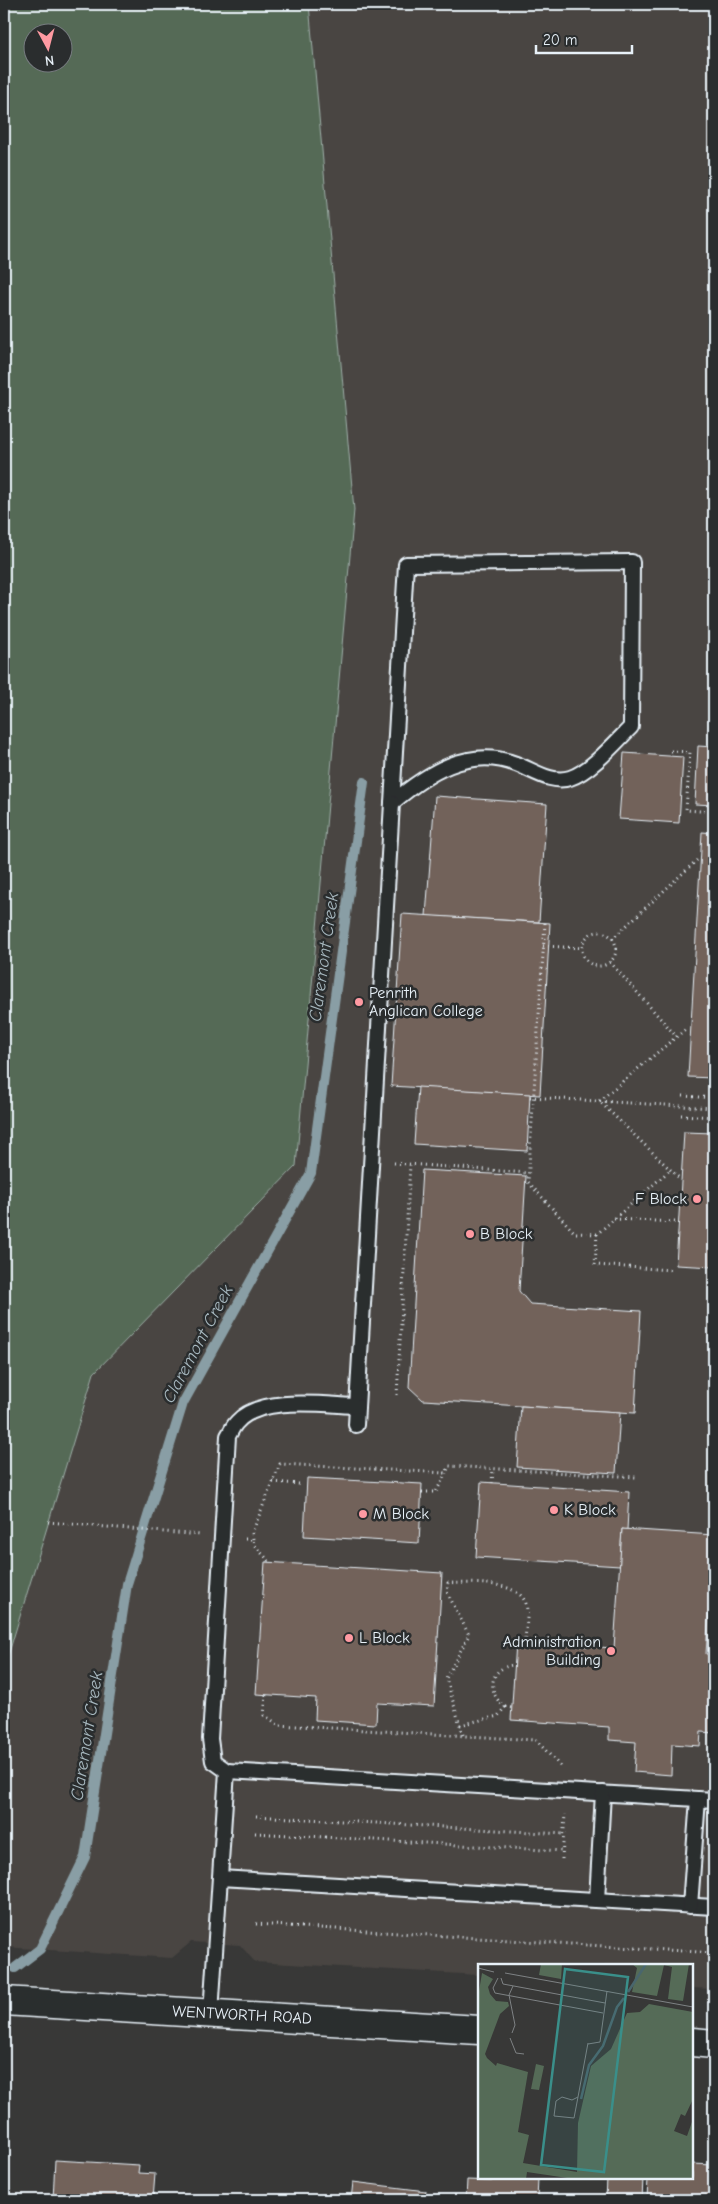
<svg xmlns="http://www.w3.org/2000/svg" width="718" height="2204" font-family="'Comic Neue',sans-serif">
	<rect width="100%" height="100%" fill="#383837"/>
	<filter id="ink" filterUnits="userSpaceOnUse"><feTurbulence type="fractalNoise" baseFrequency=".02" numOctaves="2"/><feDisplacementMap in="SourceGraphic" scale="10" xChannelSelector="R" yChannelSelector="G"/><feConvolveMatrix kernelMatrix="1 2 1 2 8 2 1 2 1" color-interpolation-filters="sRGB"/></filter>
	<g filter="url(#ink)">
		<path fill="#494542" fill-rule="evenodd" d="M4 4H714V1989L692 1988V1965H479V1975L255 1962 240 1945 191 1942 172 1958 4 1947ZM32 32H62V62H32Z"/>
		<path fill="#556b57" stroke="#9eaea8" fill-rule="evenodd" d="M4 4H309L354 510 296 1166 94 1373 4 1669ZM32 32H62V62H32Z"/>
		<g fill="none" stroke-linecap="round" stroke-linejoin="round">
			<path stroke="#899ea5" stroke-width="10" d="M15 1968 40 1949 85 1857 127 1584 183 1403 311 1173 364 782"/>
		</g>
		<g fill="#72625a" stroke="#e8f1f8">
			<path d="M698 746 714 747V805L695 804Z"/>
			<path d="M624 753 683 757 679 823 619 819Z"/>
			<path d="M435 796 547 804 539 922 426 916Z"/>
			<path d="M702 832 714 833V1078L688 1077Z"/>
			<path d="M402 914 550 923 540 1095 391 1086Z"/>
			<path d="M418 1087 530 1094 527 1151 414 1144Z"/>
			<path d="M684 1132 714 1133V1267L676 1265Z"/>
			<path d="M422 1170 526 1176 519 1291 530 1304 641 1311 635 1413 423 1400 409 1387Z"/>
			<path d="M521 1406 620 1412 616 1473 517 1467Z"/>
			<path d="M307 1478 422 1484 419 1543 304 1536Z"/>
			<path d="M481 1482 629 1492 627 1530 622 1529 620 1566 476 1557Z"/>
			<path d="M622 1529 714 1535 706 1654H714V1733L701 1732 700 1746 672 1744 671 1775 634 1772 636 1742 609 1740V1727L511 1720 516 1642 614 1648Z"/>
			<path d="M265 1562 442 1573 434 1706 377 1703 376 1724 315 1720 316 1698 256 1694Z"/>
			<path d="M55 2160 139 2165 138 2173 155 2174 153 2200H53Z"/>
			<path d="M692 2164 714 2165V2200H647L648 2178H692Z"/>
			<path d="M492 2178H538L537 2200H466L467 2180 492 2181Z"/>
			<path d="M607 2178H643L642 2200H606Z"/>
			<path d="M353 2182 426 2191 425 2200H351Z"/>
		</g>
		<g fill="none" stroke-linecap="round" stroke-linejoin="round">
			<defs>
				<g id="lane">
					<path d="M632 562 631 727C616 742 590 772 570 778 551 784 533 770 516 764 469 746 427 773 392 803L406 564Z"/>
					<path d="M356 1425 392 803"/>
					<path d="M227 1771 714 1800"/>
					<path d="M220 1878 714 1907"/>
					<path d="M597 1900 603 1793"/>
					<path d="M690 1906 698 1799"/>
					<path d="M211 2013 227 1771 213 1761 210 1739 228 1436C231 1431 233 1426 237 1422 261 1395 325 1405 357 1406"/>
				</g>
				<g id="secondary">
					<path d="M4 2001 479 2030"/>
					<path d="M692 2042 714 2044"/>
				</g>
			</defs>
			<use href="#lane" stroke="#e8f1f8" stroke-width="18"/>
			<use href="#secondary" stroke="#e8f1f8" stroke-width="31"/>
			<g stroke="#e8f1f8" stroke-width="3" stroke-dasharray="1 4" stroke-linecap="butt">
				<path d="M671 751 690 752 686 810 714 812"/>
				<path d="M545 923 528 1182 575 1233 597 1234 670 1170"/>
				<circle cx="599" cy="949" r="17"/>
				<path d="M612 939 697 860"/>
				<path d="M543 946 582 948"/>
				<path d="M610 962 676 1036"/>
				<path d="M683 1096 714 1098"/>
				<path d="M530 1097 714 1108"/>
				<path d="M681 1115 714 1117"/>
				<path d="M394 1163 528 1173"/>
				<path d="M678 1177 599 1101 687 1028"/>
				<path d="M614 1219 675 1222"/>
				<path d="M597 1234 595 1265 672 1270"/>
				<path d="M397 1395 410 1165"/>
				<path d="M273 1482 299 1484"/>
				<path d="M492 1483 493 1469"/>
				<path d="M422 1492H436L446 1473"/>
				<path d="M48 1522 200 1535"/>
				<path d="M245 1539H253L254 1545 270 1562"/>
				<path d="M253 1539 252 1533 280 1464 446 1473 449 1466 636 1477"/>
				<path d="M713 1540H714"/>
				<path d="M709 1602H714"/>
				<path d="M266 1695 264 1715 279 1725 536 1740 561 1767"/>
				<path d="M505 1707 512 1708"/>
				<path d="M460 1725 498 1716 505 1707C486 1693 489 1667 514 1665"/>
				<path d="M463 1735 446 1678 469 1635 447 1592 448 1583C469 1584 518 1579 526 1604 529 1615 525 1631 525 1643"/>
				<path d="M256 1816 563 1834"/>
				<path d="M255 1833 562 1851"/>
				<path d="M562 1859 565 1814"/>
				<path d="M256 1924 714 1953"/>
			</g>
			<use href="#lane" stroke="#2a2d2e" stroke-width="14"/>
			<use href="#secondary" stroke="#2a2d2e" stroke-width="28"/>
		</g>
	</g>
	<g fill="#ff9aa2" stroke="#2a2d2e" stroke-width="2">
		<circle cx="359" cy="1002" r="5"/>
		<circle cx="697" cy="1199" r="5"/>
		<circle cx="470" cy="1234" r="5"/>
		<circle cx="554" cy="1510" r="5"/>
		<circle cx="363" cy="1514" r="5"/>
		<circle cx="349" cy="1638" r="5"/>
		<circle cx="611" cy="1651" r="5"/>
	</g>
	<g text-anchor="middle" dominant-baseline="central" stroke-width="5" stroke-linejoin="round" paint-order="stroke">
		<g font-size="16" fill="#e8f1f8" stroke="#2a2d2e" text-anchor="start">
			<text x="369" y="993">Penrith<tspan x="369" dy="18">Anglican College</tspan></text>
			<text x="687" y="1199" text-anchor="end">F Block</text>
			<text x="480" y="1234">B Block</text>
			<text x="564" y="1510">K Block</text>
			<text x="373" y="1514">M Block</text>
			<text x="359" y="1638">L Block</text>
			<text x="601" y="1642" text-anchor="end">Administration<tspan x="601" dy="18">Building</tspan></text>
		</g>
		<g font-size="16" fill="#e8f1f8" stroke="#2a2d2e">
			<text transform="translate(242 2015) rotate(3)">WENTWORTH ROAD</text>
		</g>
		<g font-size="18" font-style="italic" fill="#a8b9c0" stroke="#2a2d2e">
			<text transform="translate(324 957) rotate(-82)">Claremont Creek</text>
			<text transform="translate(198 1344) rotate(-62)">Claremont Creek</text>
			<text transform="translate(87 1736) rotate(-81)">Claremont Creek</text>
		</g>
	</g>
	<g transform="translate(478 1964)">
		<rect width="215" height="215" fill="#383837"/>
		<path d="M63 0H84L83 15 61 11ZM154 0H211L205 37 190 35 194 3 186 1 179 32 154 28 159 4ZM4 9 15 15 10 23 12 30 18 37 30 38 31 42 22 50 7 90 9 94 18 102 19 99 50 108 40 168 51 171 45 199 99 208 100 159 113 102 133 85 149 49 162 48 171 40 215 48V135L207 152 203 150 196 167 209 172 215 155V215H96L49 208 48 215H0V33ZM58 100 66 102 61 126 53 125Z" fill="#556b57"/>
		<path fill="none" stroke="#49666d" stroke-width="2.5" d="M150 28 168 0M103 135 111 101 125 82 139 43 146 34"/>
		<path fill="none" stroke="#7e8284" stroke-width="1" d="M0 4 16 8M27 9 215 43M20 14 15 24 17 29 125 49M23 14 25 20 127 39M34 69 37 61 31 31 35 22M32 74 38 89 46 90M110 80 122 78 129 27M84 133 94 136 100 133 96 154 76 152 78 137ZM100 133 110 79"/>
		<path fill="#3a8f8a" fill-opacity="0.15" stroke="#3a8f8a" stroke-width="2.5" d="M87 5 150 13 126 208 63 201Z"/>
		<rect width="215" height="215" fill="none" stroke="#e8f1f8" stroke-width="2.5"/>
	</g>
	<rect width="718" height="2204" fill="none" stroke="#2a2d2e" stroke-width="20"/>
	<rect x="10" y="10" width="698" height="2184" fill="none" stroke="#e8f1f8" stroke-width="2" filter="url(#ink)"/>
	<g transform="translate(48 48) rotate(173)"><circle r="24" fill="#2a2d2e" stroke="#767b7f"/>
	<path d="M0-4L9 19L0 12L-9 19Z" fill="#ff9aa2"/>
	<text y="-8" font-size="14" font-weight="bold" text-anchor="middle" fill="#e8f1f8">N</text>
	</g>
	<path d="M536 45v8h96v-8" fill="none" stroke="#e8f1f8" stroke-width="2.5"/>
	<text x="543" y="45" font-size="15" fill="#e8f1f8" stroke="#2a2d2e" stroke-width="4" paint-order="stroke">20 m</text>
</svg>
